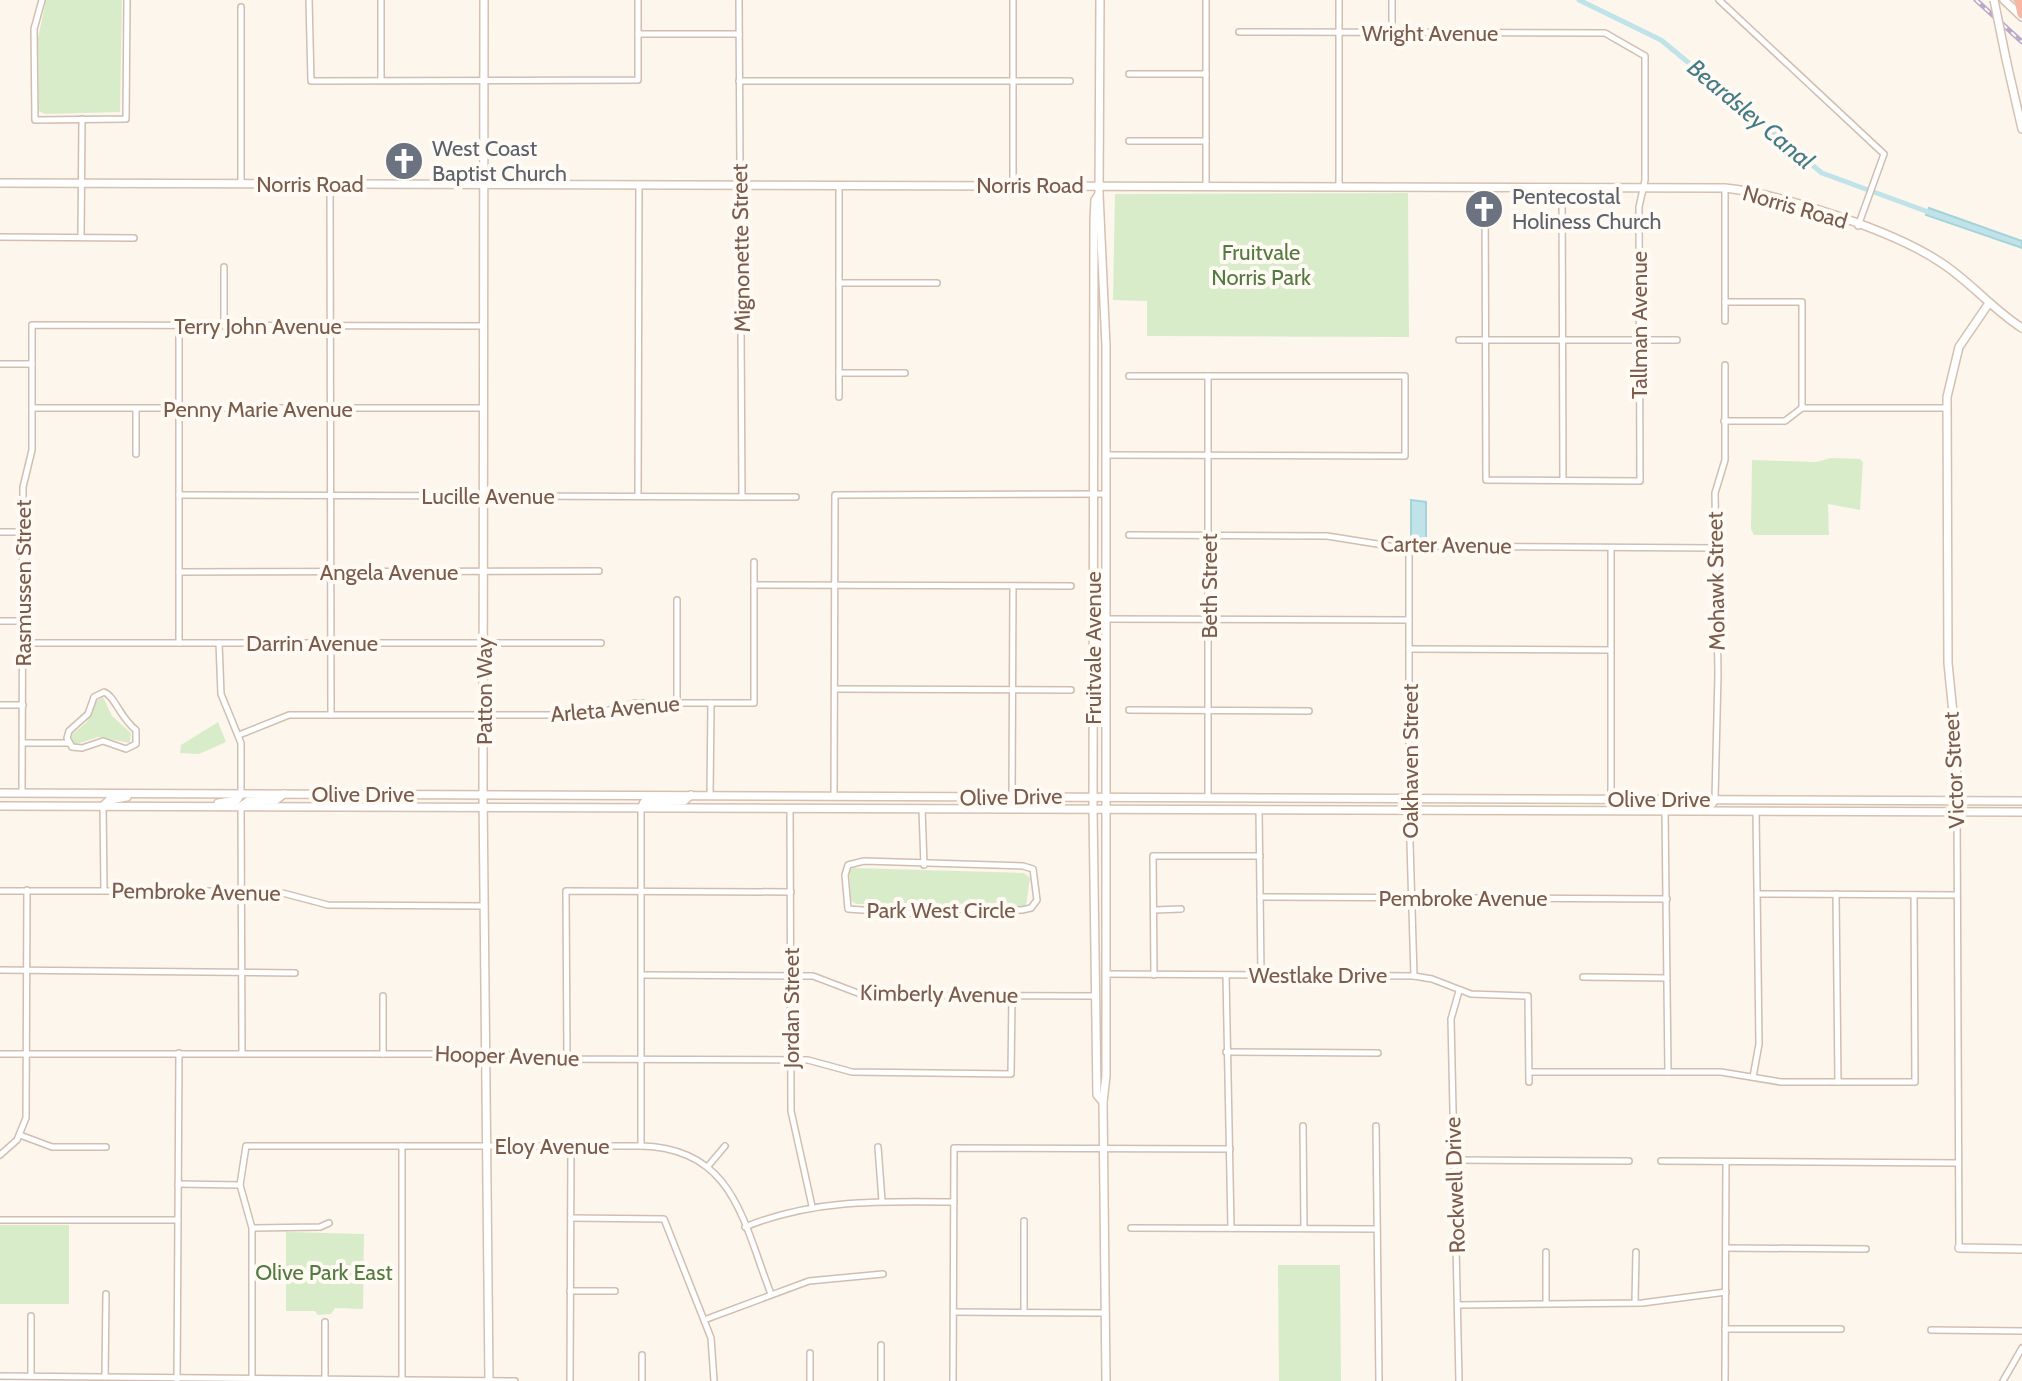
<svg xmlns="http://www.w3.org/2000/svg" width="2022" height="1381" font-family="Cabin,sans-serif">
	<rect width="100%" height="100%" fill="#fdf6ec"/>
	<g fill="#d8ecc9">
		<path d="M46 0H122L120 112 45 114 39 111 38 38Z"/>
		<path d="M1408 193 1409 337 1147 336V301L1113 300 1115 194Z"/>
		<path d="M1831 458 1860 459 1863 462 1860 510 1828 504 1829 535H1754L1751 529 1752 460 1816 462Z"/>
		<path d="M103 697 112 716 131 733 130 743 98 737 74 745 71 735 87 722 95 702Z"/>
		<path d="M218 722 226 742 199 754 180 753 181 745Z"/>
		<path d="M853 868 1024 873 1030 878 1026 906 856 904 851 901 849 871Z"/>
		<rect x="0" y="1225" width="69" height="79"/>
		<path d="M286 1232 364 1234 363 1309 335 1308 331 1314 318 1315 315 1311H286Z"/>
		<path d="M1278 1265H1340L1341 1381H1279Z"/>
	</g>
	<g fill="#bfe3e8" stroke="#a5d3da" stroke-width="2">
		<path d="M1929 208 2022 241V248L1926 215Z"/>
		<path d="M1411 500 1426 502V538L1411 539Z"/>
	</g>
	<g fill="none" stroke-linecap="round" stroke-linejoin="round">
		<path stroke="#bfe3e8" stroke-width="5" d="M1579 0 1661 40 1822 173 1931 213"/>
		<defs>
			<g id="street">
				<path d="M42 0 34 29 35 120 126 119 127 0"/>
				<path d="M309 0 311 81 638 80V0"/>
				<path d="M381 0V80"/>
				<path d="M739 0 742 497"/>
				<path d="M1013 0V185"/>
				<path d="M1206 0V186"/>
				<path d="M1719 0 1884 154 1858 226"/>
				<path d="M241 7V183"/>
				<path d="M1239 32 1605 33 1645 56V180L1639 207 1640 481 1486 480 1485 188"/>
				<path d="M1392 33V0"/>
				<path d="M638 34H739"/>
				<path d="M1129 74H1206"/>
				<path d="M739 81H1070"/>
				<path d="M1129 141H1206"/>
				<path d="M330 184 331 715"/>
				<path d="M839 186V397"/>
				<path d="M1339 186V0"/>
				<path d="M1562 187 1563 480"/>
				<path d="M1725 188V321"/>
				<path d="M0 237 134 238"/>
				<path d="M81 237 82 119"/>
				<path d="M224 267V326"/>
				<path d="M839 283H937"/>
				<path d="M1725 302H1802V408"/>
				<path d="M179 326V643"/>
				<path d="M1459 340H1677"/>
				<path d="M0 364H32"/>
				<path d="M839 373H905"/>
				<path d="M32 408H483"/>
				<path d="M1802 408H1947"/>
				<path d="M1724 421H1785L1802 408"/>
				<path d="M136 454V409"/>
				<path d="M1106 455 1405 456V376H1129"/>
				<path d="M179 495 796 497"/>
				<path d="M638 496 639 184"/>
				<path d="M0 532H23"/>
				<path d="M1129 535 1327 536 1390 546 1715 548"/>
				<path d="M1409 547V810L1414 976"/>
				<path d="M179 572 599 571"/>
				<path d="M754 585 1071 586"/>
				<path d="M677 600V703"/>
				<path d="M1106 619 1409 620"/>
				<path d="M0 621H23"/>
				<path d="M23 643H601"/>
				<path d="M219 643 221 694 241 743V794"/>
				<path d="M1409 649 1611 650"/>
				<path d="M835 689 1071 690"/>
				<path d="M104 692C115 696 120 718 136 730V744L126 749 103 741 82 748 72 747 67 738 69 731 88 714 94 697Z"/>
				<path d="M0 705H23"/>
				<path d="M1129 710 1309 711"/>
				<path d="M239 735 289 715H590L635 703H754V562"/>
				<path d="M23 743H68"/>
				<path d="M22 793 23 487 32 450V325L484 326"/>
				<path d="M710 795 711 703"/>
				<path d="M834 796 835 495 1105 494"/>
				<path d="M1012 796 1013 586"/>
				<path d="M1208 797V376"/>
				<path d="M1611 799V548"/>
				<path d="M1715 799 1718 674 1715 493 1725 460V365"/>
				<path d="M103 806 104 890"/>
				<path d="M241 806 242 1053"/>
				<path d="M641 808V1146"/>
				<path d="M790 808 791 1111 812 1206"/>
				<path d="M922 809 924 865"/>
				<path d="M1259 810 1261 975"/>
				<path d="M1665 811 1668 1072"/>
				<path d="M1957 812 1959 1248"/>
				<path d="M864 861 1023 866 1033 869 1037 900 1031 908 1022 910 964 909 919 914 848 909 845 875 848 865Z"/>
				<path d="M0 891H275L328 905 485 906"/>
				<path d="M1758 894 1957 895"/>
				<path d="M1836 894 1838 1082"/>
				<path d="M1260 897 1667 899"/>
				<path d="M1154 910 1181 909"/>
				<path d="M0 970 295 973"/>
				<path d="M1106 974 1414 976 1432 979 1471 994 1528 996 1529 1082"/>
				<path d="M642 975 813 976 863 995 1096 996"/>
				<path d="M1154 975 1153 856H1260"/>
				<path d="M1226 975 1231 1228"/>
				<path d="M1583 977 1667 978"/>
				<path d="M1459 991 1451 1019 1459 1381"/>
				<path d="M1226 1052 1378 1053"/>
				<path d="M0 1054H503L529 1059 808 1060 852 1072 1011 1074 1012 996"/>
				<path d="M383 1054V996"/>
				<path d="M567 1059 566 891 791 892"/>
				<path d="M1529 1072H1721L1781 1082H1915L1914 895"/>
				<path d="M1753 1077 1759 1044 1756 811"/>
				<path d="M1303 1126 1304 1228"/>
				<path d="M1376 1126 1379 1381"/>
				<path d="M20 1135 52 1147H106"/>
				<path d="M878 1147 882 1201"/>
				<path d="M0 1155 17 1140 26 1118 27 890"/>
				<path d="M1453 1160 1629 1161"/>
				<path d="M1661 1161 1958 1163"/>
				<path d="M709 1165 725 1146"/>
				<path d="M178 1184 240 1185"/>
				<path d="M571 1218 664 1219 711 1338 714 1381"/>
				<path d="M0 1220H178"/>
				<path d="M745 1227C813 1199 881 1201 954 1202"/>
				<path d="M252 1228 320 1227 329 1223"/>
				<path d="M1131 1228 1377 1229"/>
				<path d="M1726 1248 1866 1249"/>
				<path d="M570 1291H615"/>
				<path d="M1546 1303V1252"/>
				<path d="M1635 1303 1636 1252"/>
				<path d="M1459 1305 1642 1303 1726 1292"/>
				<path d="M954 1312 1106 1313"/>
				<path d="M1024 1312V1221"/>
				<path d="M704 1320 809 1281 883 1274"/>
				<path d="M1725 1329H1841"/>
				<path d="M1931 1330 2022 1331"/>
				<path d="M0 1376 515 1381"/>
				<path d="M31 1376V1316"/>
				<path d="M105 1377 106 1294"/>
				<path d="M252 1377V1228L240 1185 246 1146H641C734 1148 743 1222 771 1294"/>
				<path d="M402 1377V1146"/>
				<path d="M325 1378V1322"/>
				<path d="M177 1381 179 1053"/>
				<path d="M570 1381 571 1146"/>
				<path d="M642 1381V1355"/>
				<path d="M810 1381V1353"/>
				<path d="M881 1381V1345"/>
				<path d="M953 1381 954 1148 1230 1149"/>
				<path d="M1725 1381 1726 1162"/>
				<path d="M2003 1381 2022 1348"/>
			</g>
			<g id="secondary">
				<path d="M484 0 483 795 489 1381"/>
				<path d="M1100 0 1099 194 1106 346V1076L1103 1102 1106 1381"/>
				<path d="M2004 0 2022 17"/>
				<path d="M2006 59 2022 129"/>
				<path d="M0 183 1725 188C1781 194 1892 230 1940 262 1970 281 1992 309 2022 328"/>
				<path d="M1099 194 1095 200 1094 220 1093 809 1097 1095 1103 1102"/>
				<path d="M0 793 2022 801"/>
				<path d="M1957 802 1956 743 1948 663 1947 397 1959 347 1989 303"/>
				<path d="M218 803 237 800 241 794"/>
				<path d="M0 806 2022 812"/>
				<path d="M103 806 109 800 127 797"/>
				<path d="M241 806 248 801 276 800 284 794"/>
				<path d="M641 808 644 802 684 801 691 795"/>
				<path d="M1673 810 1682 805 1712 804 1715 799"/>
				<path d="M1959 1248 2022 1249"/>
			</g>
			<path id="highway" d="M2019 0 2022 14"/>
		</defs>
		<use href="#street" stroke="#d1beb0" stroke-width="8"/>
		<use href="#secondary" stroke="#d6c0b0" stroke-width="10"/>
		<use href="#highway" stroke="#dad1cd" stroke-width="12"/>
		<use href="#street" stroke="#fff" stroke-width="5"/>
		<use href="#secondary" stroke="#fff" stroke-width="7"/>
		<use href="#highway" stroke="#f7b7a3" stroke-width="9"/>
		<defs>
			<path id="rail" d="M1976 0 2022 42"/>
		</defs>
		<use href="#rail" stroke="#b9a8c9" stroke-width="5"/>
		<use href="#rail" stroke="#fffaf3" stroke-width="2" stroke-dasharray="6" stroke-linecap="butt"/>
		<defs>
			<path id="secondary-bridge" d="M1994 0 2006 59"/>
		</defs>
		<use href="#secondary-bridge" stroke="#d6c0b0" stroke-width="10" stroke-linecap="butt"/>
		<use href="#secondary-bridge" stroke="#fff" stroke-width="7"/>
	</g>
	<defs>
		<symbol id="church-disc" viewBox="-11 -11 22 22"><circle r="9.5" fill="#6b7280" stroke="#fffaf3"/><path d="M-1.2-6h2.4v3.5h3.3v2.4h-3.3V6h-2.4V-.1h-3.3v-2.4h3.3Z" fill="#fff"/></symbol>
	</defs>
	<g fill-rule="evenodd">
		<use href="#church-disc" x="382" y="139" width="44" height="44"/>
		<use href="#church-disc" x="1462" y="187" width="44" height="44"/>
	</g>
	<g text-anchor="middle" dominant-baseline="central" stroke-width="8" stroke-linejoin="round" paint-order="stroke">
		<g font-size="22" fill="#7a5c4d" stroke="#fffaf3">
			<text x="1430" y="33">Wright Avenue</text>
			<text x="310" y="184">Norris Road</text>
			<text x="1030" y="185">Norris Road</text>
			<text transform="translate(1795 207) rotate(16)">Norris Road</text>
			<text transform="translate(741 248) rotate(-91)">Mignonette Street</text>
			<text transform="translate(1639 325) rotate(-90)">Tallman Avenue</text>
			<text x="258" y="326">Terry John Avenue</text>
			<text x="258" y="409">Penny Marie Avenue</text>
			<text x="488" y="496">Lucille Avenue</text>
			<text transform="translate(1446 545) rotate(1)">Carter Avenue</text>
			<text x="389" y="572">Angela Avenue</text>
			<text transform="translate(1716 581) rotate(-91)">Mohawk Street</text>
			<text transform="translate(23 583) rotate(-90)">Rasmussen Street</text>
			<text transform="translate(1209 586) rotate(-90)">Beth Street</text>
			<text x="312" y="643">Darrin Avenue</text>
			<text transform="translate(1093 648) rotate(-90)">Fruitvale Avenue</text>
			<text transform="translate(484 691) rotate(-90)">Patton Way</text>
			<text transform="translate(615 709) rotate(-5)">Arleta Avenue</text>
			<text transform="translate(1410 761) rotate(-90)">Oakhaven Street</text>
			<text transform="translate(1954 770) rotate(-93)">Victor Street</text>
			<text x="363" y="794">Olive Drive</text>
			<text transform="translate(1011 797) rotate(-1)">Olive Drive</text>
			<text x="1659" y="799">Olive Drive</text>
			<text transform="translate(196 892) rotate(1)">Pembroke Avenue</text>
			<text x="1463" y="898">Pembroke Avenue</text>
			<text x="941" y="910">Park West Circle</text>
			<text x="1318" y="975">Westlake Drive</text>
			<text transform="translate(939 994) rotate(1)">Kimberly Avenue</text>
			<text transform="translate(791 1008) rotate(-90)">Jordan Street</text>
			<text transform="translate(507 1056) rotate(2)">Hooper Avenue</text>
			<text x="552" y="1146">Eloy Avenue</text>
			<text transform="translate(1455 1185) rotate(-92)">Rockwell Drive</text>
		</g>
		<g font-size="22" fill="#5b616d" stroke="#fffaf3" text-anchor="start">
			<text x="432" y="148">West Coast<tspan x="432" dy="25">Baptist Church</tspan></text>
			<text x="1512" y="196">Pentecostal<tspan x="1512" dy="25">Holiness Church</tspan></text>
		</g>
		<g font-size="22" fill="#537a41" stroke="#fffaf3">
			<text x="1261" y="252">Fruitvale<tspan x="1261" dy="25">Norris Park</tspan></text>
			<text x="324" y="1272">Olive Park East</text>
		</g>
		<g font-size="24" font-style="italic" fill="#437c86" stroke="#fffaf3">
			<text transform="translate(1751 114) rotate(40)">Beardsley Canal</text>
		</g>
	</g>
</svg>
